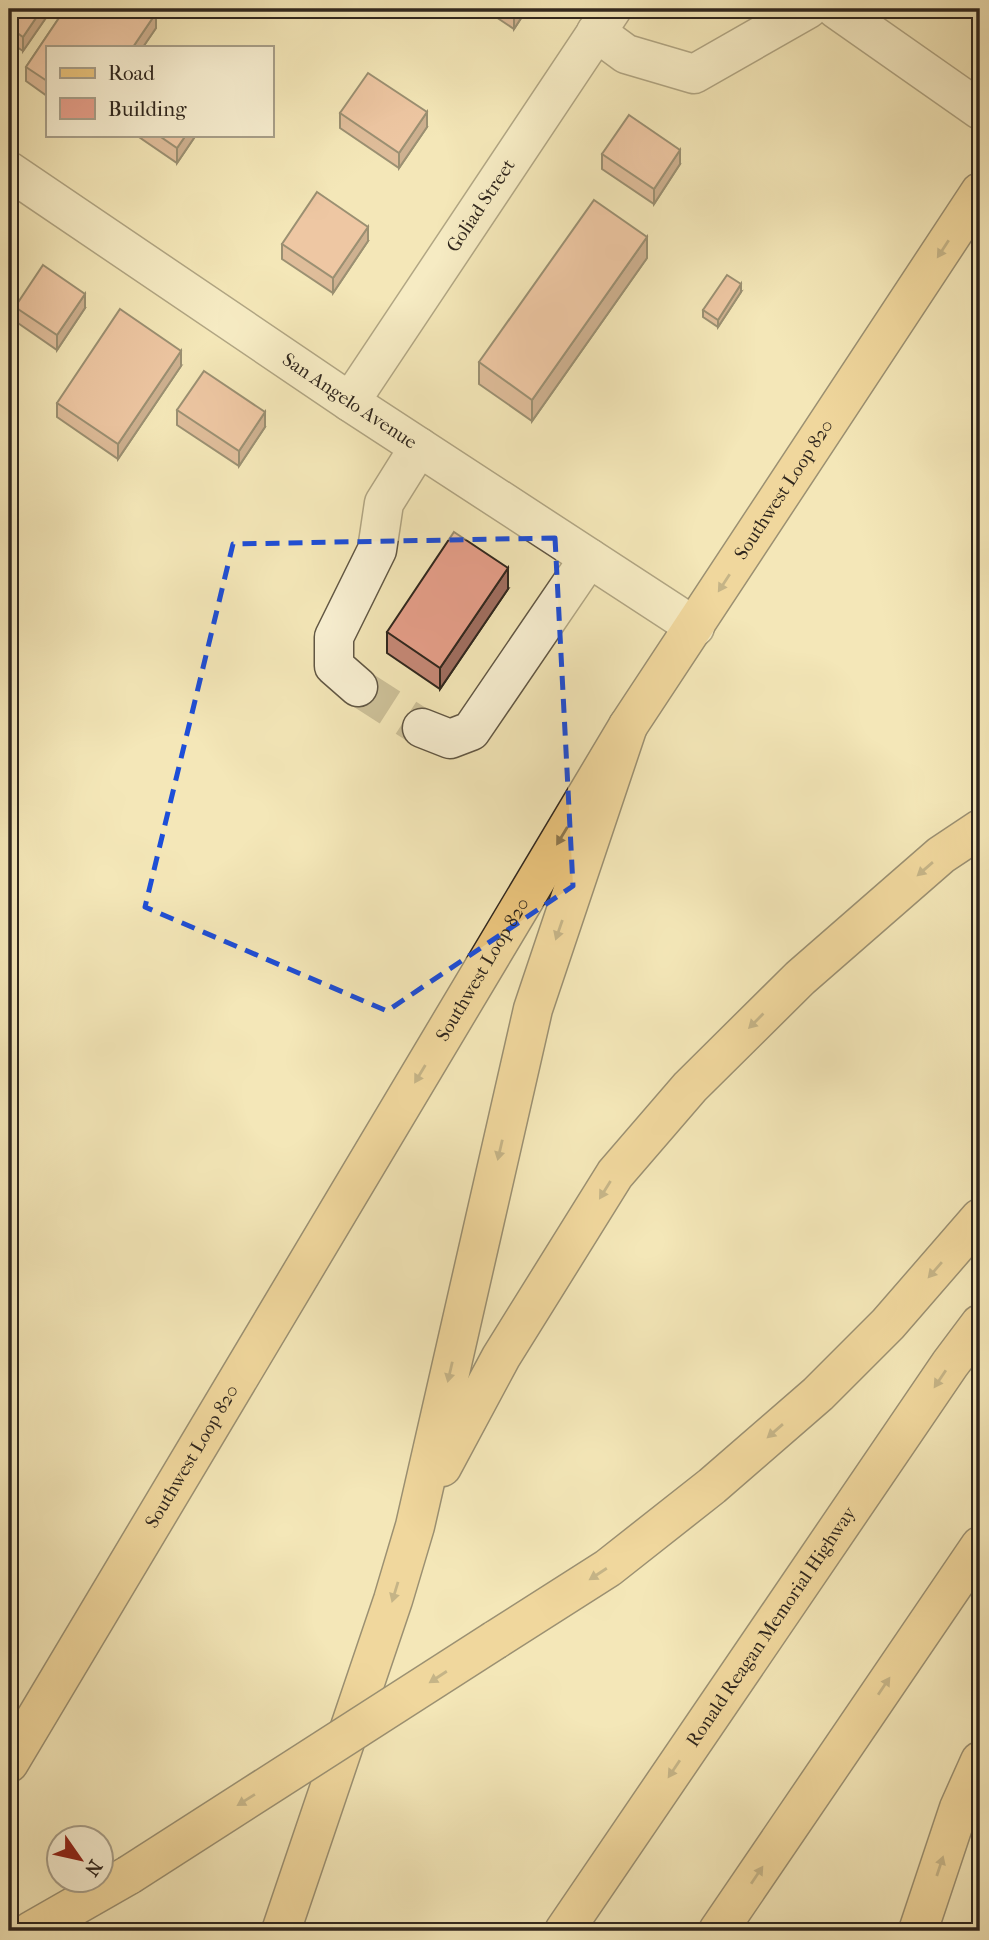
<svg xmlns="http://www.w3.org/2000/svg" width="989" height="1940" font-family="'IM FELL French Canon',serif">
	<rect width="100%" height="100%" fill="#f4e7b8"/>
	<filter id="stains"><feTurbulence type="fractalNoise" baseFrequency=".00286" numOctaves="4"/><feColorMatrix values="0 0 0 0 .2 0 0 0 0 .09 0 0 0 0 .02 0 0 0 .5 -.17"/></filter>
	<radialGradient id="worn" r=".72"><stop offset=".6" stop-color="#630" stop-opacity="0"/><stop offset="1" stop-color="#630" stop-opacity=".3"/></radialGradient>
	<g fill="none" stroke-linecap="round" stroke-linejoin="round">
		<path stroke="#cdc199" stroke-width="38" stroke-dasharray="38 19" stroke-linecap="butt" d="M358 687 422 728"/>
		<defs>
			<g id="minor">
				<path d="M836 9 980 110"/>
				<path d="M596 32 626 54 694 74 808 9"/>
				<path id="s1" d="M9 171 350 402 695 627"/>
				<path id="s2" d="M350 402 612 9"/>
				<path d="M358 687 334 666V637L377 550 384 503 419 447"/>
				<path d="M422 728 450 739 471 731 589 558"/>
			</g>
			<g id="major">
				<path id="s3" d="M9 1763 628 726 980 192"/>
			</g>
			<g id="highway">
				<path d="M442 1467 501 1357 615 1174 690 1087 800 978 941 855 980 829"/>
				<path d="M495 1640 608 1568 712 1486 818 1394 888 1324 980 1218"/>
				<path d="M31 1931 129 1875"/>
				<path d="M281 1931 393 1600 415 1526 533 1009 628 726"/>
				<path id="s4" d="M564 1931 950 1364 980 1324"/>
				<path d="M718 1931 980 1546"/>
				<path d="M918 1931 959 1808 980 1761"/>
			</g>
		</defs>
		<use href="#minor" stroke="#615744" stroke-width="41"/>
		<use href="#major" stroke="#30271e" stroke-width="41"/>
		<use href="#highway" stroke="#30271e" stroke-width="41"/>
		<use href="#minor" stroke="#f8efd1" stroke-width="38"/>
		<use href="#major" stroke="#eac47c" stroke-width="38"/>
		<use href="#highway" stroke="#eac47c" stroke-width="38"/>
		<defs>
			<path id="highway-bridge" d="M129 1875 495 1640"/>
		</defs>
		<use href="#highway-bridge" stroke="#30271e" stroke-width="41" stroke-linecap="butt"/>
		<use href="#highway-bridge" stroke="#eac47c" stroke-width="38"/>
	</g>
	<g fill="#c68977" stroke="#30271e" stroke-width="2">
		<path d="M9 9H52L23 51 9 42Z"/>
		<path d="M65 9H150L156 13V28L143 47H47V96L26 81V67Z"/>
		<path d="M484 9H527L514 29Z"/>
		<path d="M340 113 427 127 399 168 340 128Z"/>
		<path d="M136 135H196L177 163Z"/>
		<path d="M602 154 680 164 654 204 602 169Z"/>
		<path d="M368 241 333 293 282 259V244Z"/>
		<path d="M647 258 532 421 479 384V362Z"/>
		<path d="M741 292 718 327 703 317V310Z"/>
		<path d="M15 307 85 308 57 350 15 321Z"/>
		<path d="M181 366 118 459 57 417V403Z"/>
		<path d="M177 410 265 427 239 466 177 425Z"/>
		<path d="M508 589 440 689 387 653V632Z"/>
	</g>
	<g fill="#a16f61" stroke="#30271e" stroke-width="2">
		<path d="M42 9H52L23 51V37Z"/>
		<path d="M517 9H527L514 29V14Z"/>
		<path d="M156 13V28L143 47H133Z"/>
		<path d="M427 112V127L399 168V153Z"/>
		<path d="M186 135H196L177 163V148Z"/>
		<path d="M680 150V164L654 204V189Z"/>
		<path d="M368 227V241L333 293V278Z"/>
		<path d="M647 237V258L532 421V400Z"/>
		<path d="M741 284V292L718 327V320Z"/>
		<path d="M85 294V308L57 350V335Z"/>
		<path d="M181 351V366L118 459V444Z"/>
		<path d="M265 412V427L239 466V451Z"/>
		<path d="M508 568V589L440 689V668Z"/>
	</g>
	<g fill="#e69f8a" stroke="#30271e" stroke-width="2">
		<path d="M9 9H42L23 37 9 27Z"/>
		<path d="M65 9H150L156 13 133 47H47V81L26 67Z"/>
		<path d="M505 9H517L514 14Z"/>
		<path d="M368 73 427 112 399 153 340 113Z"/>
		<path d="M629 115 680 150 654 189 602 154Z"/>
		<path d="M158 135H186L177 148Z"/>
		<path d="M317 192 368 227 333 278 282 244Z"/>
		<path d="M594 200 647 237 532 400 479 362Z"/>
		<path d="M43 265 85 294 57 335 15 307Z"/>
		<path d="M727 275 741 284 718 320 703 310Z"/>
		<path d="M120 309 181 351 118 444 57 403Z"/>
		<path d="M204 371 265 412 239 451 177 410Z"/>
		<path d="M454 532 508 568 440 668 387 632Z"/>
	</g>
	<defs><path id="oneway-solid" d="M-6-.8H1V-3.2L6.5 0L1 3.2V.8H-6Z" transform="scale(1.75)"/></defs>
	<g fill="#8d764d">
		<use href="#oneway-solid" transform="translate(943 249) rotate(123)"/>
		<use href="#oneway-solid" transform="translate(724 583) rotate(123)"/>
		<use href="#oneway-solid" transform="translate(562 836) rotate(121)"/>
		<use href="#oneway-solid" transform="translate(925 869) rotate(139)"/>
		<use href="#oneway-solid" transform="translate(559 930) rotate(109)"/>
		<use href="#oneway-solid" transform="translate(756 1021) rotate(135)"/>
		<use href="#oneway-solid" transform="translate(420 1074) rotate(121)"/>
		<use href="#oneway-solid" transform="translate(500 1150) rotate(103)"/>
		<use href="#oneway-solid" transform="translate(605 1190) rotate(122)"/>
		<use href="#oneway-solid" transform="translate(935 1270) rotate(131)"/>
		<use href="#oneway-solid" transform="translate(450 1372) rotate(103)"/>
		<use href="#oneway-solid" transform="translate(940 1379) rotate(124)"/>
		<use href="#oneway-solid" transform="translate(775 1431) rotate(139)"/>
		<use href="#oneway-solid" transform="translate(598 1574) rotate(147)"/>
		<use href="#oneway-solid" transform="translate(395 1592) rotate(107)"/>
		<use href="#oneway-solid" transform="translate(438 1677) rotate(147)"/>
		<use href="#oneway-solid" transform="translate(884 1686) rotate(-56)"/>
		<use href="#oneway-solid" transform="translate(674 1769) rotate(124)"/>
		<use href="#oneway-solid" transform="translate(246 1800) rotate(148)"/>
		<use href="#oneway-solid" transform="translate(940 1866) rotate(-72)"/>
		<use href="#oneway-solid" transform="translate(757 1875) rotate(-56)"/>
	</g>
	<path d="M0 0H989V1940H0ZM555 538 573 886 387 1011 145 907 233 544Z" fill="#f4e7b8" fill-opacity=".55" fill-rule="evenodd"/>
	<path fill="none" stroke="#1d4ed8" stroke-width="5" stroke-dasharray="14 9" stroke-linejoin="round" d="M555 538 573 886 387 1011 145 907 233 544Z"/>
	<g text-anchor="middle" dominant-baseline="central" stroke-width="6" stroke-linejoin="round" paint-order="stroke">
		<g font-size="19" fill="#30271e" stroke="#f8efd1">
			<text stroke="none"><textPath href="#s2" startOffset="236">Goliad Street</textPath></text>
			<text stroke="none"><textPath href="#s1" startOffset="411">San Angelo Avenue</textPath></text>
			<text stroke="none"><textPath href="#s3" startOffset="1491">Southwest Loop 820</textPath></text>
			<text stroke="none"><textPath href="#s3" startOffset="924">Southwest Loop 820</textPath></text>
			<text stroke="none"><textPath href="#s3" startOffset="357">Southwest Loop 820</textPath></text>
			<text stroke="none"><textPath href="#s4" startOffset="368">Ronald Reagan Memorial Highway</textPath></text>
		</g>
	</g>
	<rect width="989" height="1940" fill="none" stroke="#f4e7b8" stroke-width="35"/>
	<rect x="10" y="10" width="968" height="1919" fill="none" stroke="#30271e" stroke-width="3.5"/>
	<rect x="18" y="18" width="954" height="1905" fill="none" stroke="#30271e" stroke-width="2"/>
	<rect x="46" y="46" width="228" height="91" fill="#f8efd1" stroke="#a89f89" stroke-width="2"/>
	<rect x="60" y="68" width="35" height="10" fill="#eac47c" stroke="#a89f89" stroke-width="2"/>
	<text x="108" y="80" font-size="21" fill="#30271e">Road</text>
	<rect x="60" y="98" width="35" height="21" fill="#e69f8a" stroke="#a89f89" stroke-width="2"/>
	<text x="108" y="116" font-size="21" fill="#30271e">Building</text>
	<g transform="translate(80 1859) rotate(124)"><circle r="33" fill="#f8efd1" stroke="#a89f89" stroke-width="2"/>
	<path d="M0-5L12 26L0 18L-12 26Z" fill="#8f2418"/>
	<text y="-10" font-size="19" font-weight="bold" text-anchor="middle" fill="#30271e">N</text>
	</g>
	<rect width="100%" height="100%" filter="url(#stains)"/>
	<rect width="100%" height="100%" fill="url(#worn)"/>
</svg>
